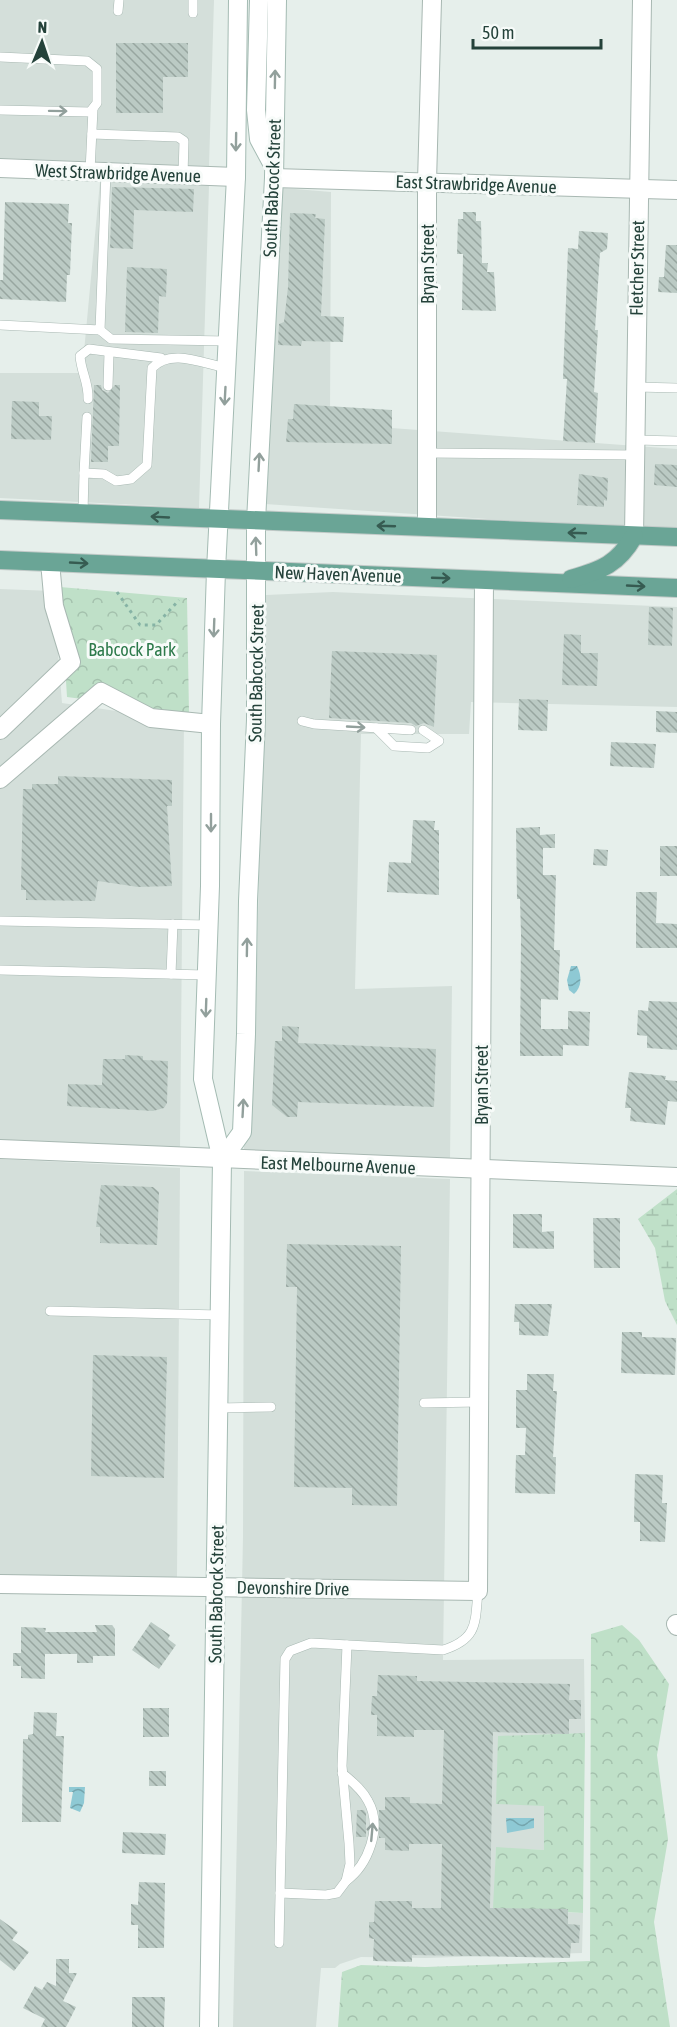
<svg xmlns="http://www.w3.org/2000/svg" width="677" height="2027" font-family="'Asap Condensed',sans-serif">
	<defs>
		<pattern id="forest-crowns" width="20" height="18" patternUnits="userSpaceOnUse" patternTransform="scale(1.5)"><rect width="20" height="18" fill="#bfe0c8"/><path d="M2 6a3 3 0 1 1 6 0M12 15a3 3 0 1 1 6 0" fill="none" stroke="#a4c1ad"/></pattern>
		<pattern id="wetland-marsh" width="20" height="14" patternUnits="userSpaceOnUse" patternTransform="scale(1.5)"><rect width="20" height="14" fill="#bfe0c8"/><path d="M1 5h8M5 5V1M11 12h8M15 12V8" fill="none" stroke="#a4c1ad"/></pattern>
		<pattern id="water-waves" width="16" height="10" patternUnits="userSpaceOnUse" patternTransform="scale(1.5)"><rect width="16" height="10" fill="#8ec9d4"/><path d="M0 5q4-4 8 0t8 0" fill="none" stroke="#74a5ad"/></pattern>
		<pattern id="building-back-hatch" width="6" height="6" patternUnits="userSpaceOnUse" patternTransform="scale(1.5)"><rect width="6" height="6" fill="#bbcac4"/><path d="M-1 5l2 2M0 0l6 6M5-1l2 2" fill="none" stroke="#98a6a0"/></pattern>
	</defs>
	<rect width="100%" height="100%" fill="#e6efeb"/>
	<g fill="#d4dfda">
		<path d="M0 0H214L209 166 0 158Z"/>
		<path d="M100 182 209 186 199 508 0 498V373H82Z"/>
		<path d="M283 188 331 192 330 415 337 424 677 449V528L516 521 265 504Z"/>
		<path d="M0 589 53 591 62 703 184 721 180 1148 0 1140Z"/>
		<path d="M333 592 677 607V707L471 702 469 734H361L355 989 452 986 450 1159 244 1151V1144L250 1132 255 1035 266 595Z"/>
		<path d="M0 1159 180 1168 177 1577 0 1580Z"/>
		<path d="M244 1171 450 1179 443 1660 584 1659 585 1733 498 1737 544 1806V1850L496 1848 494 1909 583 1913 582 1953 425 1958 361 1957 340 1964 335 1968H321L316 2027H233L243 1537Z"/>
	</g>
	<g fill="url(#forest-crowns)">
		<path d="M60 587 187 598 189 713 67 697Z"/>
		<path d="M622 1625 639 1640 669 1684 657 1755 668 1839 654 1922 670 2027H338L342 1972 361 1965 425 1967 590 1961 591 1634Z"/>
		<path d="M585 1733 583 1913 493 1908 496 1847 544 1850V1806L496 1804 498 1736Z"/>
	</g>
	<path fill="url(#wetland-marsh)" d="M677 1189V1325L665 1301 655 1248 638 1219Z"/>
	<g fill="url(#water-waves)">
		<path d="M571 966H577C582 976 582 987 574 994L569 990 567 980Z"/>
		<path d="M69 1787H85L84 1803 80 1812 70 1808 73 1792H69Z"/>
		<path d="M506 1818H534V1828L507 1833Z"/>
	</g>
	<g fill="url(#building-back-hatch)">
		<path d="M116 43H188V77H163V113H116Z"/>
		<path d="M112 187 194 189 193 212 134 210 133 249 110 248Z"/>
		<path d="M5 202 69 204 68 223H72L70 275H67L66 302 0 299V280H3Z"/>
		<path d="M463 212H476V221H481L482 263H488L487 272H494L496 311 462 310 463 254H457L458 219H463Z"/>
		<path d="M290 213 316 214 315 218 325 219 321 316 344 317 343 342 302 341 301 346 278 345 279 324 284 322 288 287Z"/>
		<path d="M579 231 608 233 607 249 600 253 595 330H598L594 392 598 393 595 443 563 441 567 379H563L568 248 578 249Z"/>
		<path d="M666 245H677V293L658 292 659 277H664Z"/>
		<path d="M127 267 167 269 166 297 159 296 158 333 125 332Z"/>
		<path d="M94 385H101L102 390 108 393 115 385H120L119 446H108V462H91Z"/>
		<path d="M12 401 39 402V416H52L51 440 11 439Z"/>
		<path d="M294 404 392 410V444L286 442 288 419H293Z"/>
		<path d="M655 464 677 465V487L654 485Z"/>
		<path d="M579 474 608 478 607 501 604 500V507L577 505Z"/>
		<path d="M649 607 673 608 672 646 648 645Z"/>
		<path d="M564 634 581 635V653H598L597 686 562 685Z"/>
		<path d="M332 651 437 655 434 727 424 723 416 726 411 723 329 718Z"/>
		<path d="M519 699 548 700 547 731 518 730Z"/>
		<path d="M656 711 677 712V733L656 732Z"/>
		<path d="M611 742 656 744 654 768 610 766Z"/>
		<path d="M58 776 172 780V806H167L172 886 138 887 98 881 95 901 26 900V890H21L23 789H32V784H58Z"/>
		<path d="M413 820 435 821 434 830H439V895L387 892 389 862 411 863Z"/>
		<path d="M540 827V835L555 834V848H543V875H556L554 950H560L558 1000 541 999V1029H568V1011L590 1012 589 1046 563 1045V1056H520L521 935 520 899H517L516 828Z"/>
		<rect x="660" y="846" width="17" height="30"/>
		<path d="M594 849 608 850 607 866 593 865Z"/>
		<path d="M636 892H657L656 923 677 924V948H636Z"/>
		<path d="M649 1001 677 1002V1050L647 1048V1036L637 1035 638 1010 648 1011Z"/>
		<path d="M282 1026 299 1027 298 1043 436 1049 434 1107 298 1102 297 1117H287L272 1105 275 1041H282Z"/>
		<path d="M125 1055 143 1056V1060L168 1061 167 1103 164 1108 153 1111 67 1106 68 1084 102 1085 103 1059H125Z"/>
		<path d="M629 1072 666 1076 665 1080 677 1081V1102L668 1101 665 1125 630 1121 631 1108H625Z"/>
		<path d="M101 1185 153 1187 159 1192 157 1245 100 1243V1227H96Z"/>
		<path d="M513 1214H542V1232L554 1231V1249L513 1248Z"/>
		<path d="M593 1218H620V1268H594Z"/>
		<path d="M287 1244 401 1246 397 1506 352 1505V1488L294 1487 297 1287H286Z"/>
		<path d="M515 1304H552L548 1336 519 1335V1322H514Z"/>
		<path d="M622 1332H642V1337L676 1338 675 1375 621 1373Z"/>
		<path d="M93 1355 167 1357 164 1478 91 1476Z"/>
		<path d="M527 1374H554L553 1391H557L553 1457H556L555 1494 515 1493 516 1455H525L526 1428H516V1390H527Z"/>
		<path d="M635 1474 663 1475 662 1503H667L665 1542 640 1541V1522H634Z"/>
		<path d="M151 1622 170 1635 168 1639 176 1645 159 1669 132 1650Z"/>
		<path d="M95 1625H112L115 1629V1656H93V1663H77V1654H45V1679L21 1678V1666H13V1653H21V1627L46 1628 45 1632H97Z"/>
		<path d="M378 1675 417 1676V1681L570 1684 569 1700H581V1719H569V1734L493 1732 490 1908 568 1909V1924L580 1925 579 1943H571L570 1958 412 1955V1962L373 1961 374 1939 369 1938V1922H374L375 1901H412V1908H441L442 1844H409V1851L385 1850V1838H379V1810H385V1797H410V1803L442 1804 444 1730H414V1737L377 1736V1715H371L372 1696H377Z"/>
		<rect x="143" y="1708" width="26" height="29"/>
		<path d="M34 1712 57 1713 56 1736H64L61 1822H22L23 1739H28V1735L33 1734Z"/>
		<rect x="149" y="1771" width="17" height="15"/>
		<path d="M357 1810H364L366 1813V1837H356Z"/>
		<path d="M123 1832 166 1834 165 1855 122 1853Z"/>
		<path d="M139 1882 165 1883 164 1948H138V1925H131V1904L138 1905Z"/>
		<path d="M0 1919 18 1932 12 1940 29 1952 14 1971 0 1960Z"/>
		<path d="M56 1959H69V1973H77L63 2001 76 2007 66 2027H41L45 2019 23 2008 35 1986 42 1990 47 1982 56 1986Z"/>
		<path d="M132 1997H165L164 2027H132Z"/>
	</g>
	<g fill="none" stroke-linecap="round" stroke-linejoin="round">
		<defs>
			<g id="service">
				<path d="M118 11 119 0"/>
				<path d="M193 13V0"/>
				<path d="M0 57 87 61 97 69V103L90 112 0 110"/>
				<path d="M92 134 178 137 184 141 183 175"/>
				<path d="M90 171 93 109"/>
				<path d="M0 325 100 330 106 172"/>
				<path d="M100 330 111 339 228 341"/>
				<path d="M108 386 109 353"/>
				<path d="M636 387 677 388"/>
				<path d="M88 399C89 383 81 372 80 356L89 349 161 358"/>
				<path d="M635 440 677 441"/>
				<path d="M427 453 635 455"/>
				<path d="M84 473 87 417"/>
				<path d="M83 514 84 473 104 474 116 481 131 479 147 465 152 368C170 348 202 363 226 368"/>
				<path d="M302 721 314 724 411 730"/>
				<path d="M376 728 394 746 428 748 439 741 423 730"/>
				<path d="M0 921 209 925"/>
				<path d="M0 970 207 975"/>
				<path d="M171 974 173 924"/>
				<path d="M50 1311 220 1315"/>
				<path d="M424 1403 479 1402"/>
				<path d="M218 1408 271 1407"/>
				<path d="M342 1773C351 1781 362 1789 368 1801 383 1827 368 1865 346 1881"/>
				<path d="M280 1893 326 1895 337 1893 346 1881 350 1864 349 1843 342 1766 347 1645"/>
				<path d="M279 1943 285 1659 290 1651 311 1643 443 1650C478 1639 475 1623 478 1591"/>
			</g>
			<g id="minor">
				<path d="M0 168 236 177"/>
				<path d="M274 178 677 190"/>
				<path d="M427 527V182L432 0"/>
				<path d="M634 536 642 0"/>
				<path d="M0 730 71 662 54 606 50 562"/>
				<path d="M0 779 101 692 151 718 211 724"/>
				<path d="M0 1584 478 1591 484 580"/>
				<path d="M676 1624 677 1626"/>
			</g>
			<path id="tertiary" d="M0 1149 677 1177"/>
			<g id="secondary">
				<path d="M259 0 256 110 259 139 273 165"/>
				<path d="M222 1160 242 1132 246 1034 248 901 256 720V521L274 178 277 0"/>
				<path d="M209 2027 222 1160 203 1079 210 886 211 724 216 570 236 177 238 0"/>
			</g>
			<g id="primary">
				<path d="M0 510 677 537"/>
				<path d="M0 560 677 588"/>
				<path d="M571 579C602 570 618 564 634 536"/>
			</g>
		</defs>
		<use href="#service" stroke="#a8b8b2" stroke-width="10"/>
		<use href="#minor" stroke="#a8b8b2" stroke-width="20"/>
		<use href="#tertiary" stroke="#a8b8b2" stroke-width="20"/>
		<use href="#secondary" stroke="#a4bbb3" stroke-width="20"/>
		<use href="#primary" stroke="#c2cac8" stroke-width="20"/>
		<path stroke="#86b3a5" stroke-width="3" stroke-dasharray="3 4.5" stroke-linecap="butt" d="M117 592 140 625H156L179 600"/>
		<use href="#service" stroke="#fff" stroke-width="9"/>
		<use href="#minor" stroke="#fff" stroke-width="18"/>
		<use href="#tertiary" stroke="#fff" stroke-width="18"/>
		<use href="#secondary" stroke="#fff" stroke-width="18"/>
		<use href="#primary" stroke="#6aa596" stroke-width="18"/>
	</g>
	<defs><path id="oneway-shaft" d="M-6 0H5M1.5-3L5.5 0L1.5 3" fill="none" stroke-width="1.6" stroke-linecap="round" stroke-linejoin="round" transform="scale(1.5)"/></defs>
	<g stroke="#92a09c">
		<use href="#oneway-shaft" transform="translate(275 79) rotate(-89)"/>
		<use href="#oneway-shaft" transform="translate(58 111) rotate(1)"/>
		<use href="#oneway-shaft" transform="translate(236 142) rotate(91)"/>
		<use href="#oneway-shaft" transform="translate(225 396) rotate(93)"/>
		<use href="#oneway-shaft" transform="translate(259 462) rotate(-87)"/>
		<use href="#oneway-shaft" transform="translate(256 546) rotate(-92)"/>
		<use href="#oneway-shaft" transform="translate(214 628) rotate(92)"/>
		<use href="#oneway-shaft" transform="translate(356 727) rotate(3)"/>
		<use href="#oneway-shaft" transform="translate(211 823) rotate(90)"/>
		<use href="#oneway-shaft" transform="translate(247 947) rotate(-89)"/>
		<use href="#oneway-shaft" transform="translate(206 1008) rotate(92)"/>
		<use href="#oneway-shaft" transform="translate(243 1108) rotate(-87)"/>
		<use href="#oneway-shaft" transform="translate(372 1832) rotate(-85)"/>
	</g>
	<g stroke="#365b51">
		<use href="#oneway-shaft" transform="translate(160 517) rotate(-177)"/>
		<use href="#oneway-shaft" transform="translate(386 526) rotate(-178)"/>
		<use href="#oneway-shaft" transform="translate(577 533) rotate(-178)"/>
		<use href="#oneway-shaft" transform="translate(79 563) rotate(3)"/>
		<use href="#oneway-shaft" transform="translate(441 578) rotate(2)"/>
		<use href="#oneway-shaft" transform="translate(636 586) rotate(3)"/>
	</g>
	<g text-anchor="middle" dominant-baseline="central" stroke-width="6" stroke-linejoin="round" paint-order="stroke">
		<g font-size="18" fill="#24423a" stroke="#f7fbf9">
			<text transform="translate(118 173) rotate(2)">West Strawbridge Avenue</text>
			<text transform="translate(476 184) rotate(2)">East Strawbridge Avenue</text>
			<text transform="translate(272 188) rotate(-88)">South Babcock Street</text>
			<text transform="translate(427 264) rotate(-90)">Bryan Street</text>
			<text transform="translate(637 268) rotate(-89)">Fletcher Street</text>
			<text transform="translate(338 574) rotate(2)">New Haven Avenue</text>
			<text transform="translate(256 673) rotate(-89)">South Babcock Street</text>
			<text transform="translate(481 1085) rotate(-90)">Bryan Street</text>
			<text transform="translate(338 1165) rotate(2)">East Melbourne Avenue</text>
			<text transform="translate(293 1588) rotate(1)">Devonshire Drive</text>
			<text transform="translate(216 1594) rotate(-89)">South Babcock Street</text>
		</g>
		<g font-size="18" fill="#2d7a4b" stroke="#f7fbf9">
			<text x="132" y="649">Babcock Park</text>
		</g>
	</g>
	<g transform="translate(42 42) rotate(2)" stroke="#f7fbf9" stroke-width="4.5" paint-order="stroke">
	<path d="M0-4.5L10 22L0 15L-10 22Z" fill="#24423a"/>
	<text y="-9" font-size="16" font-weight="bold" text-anchor="middle" fill="#24423a">N</text>
	</g>
	<path d="M473 39v9h128v-9" fill="none" stroke="#24423a" stroke-width="3"/>
	<text x="482" y="39" font-size="18" fill="#24423a" stroke="#f7fbf9" stroke-width="4.5" paint-order="stroke">50 m</text>
</svg>
